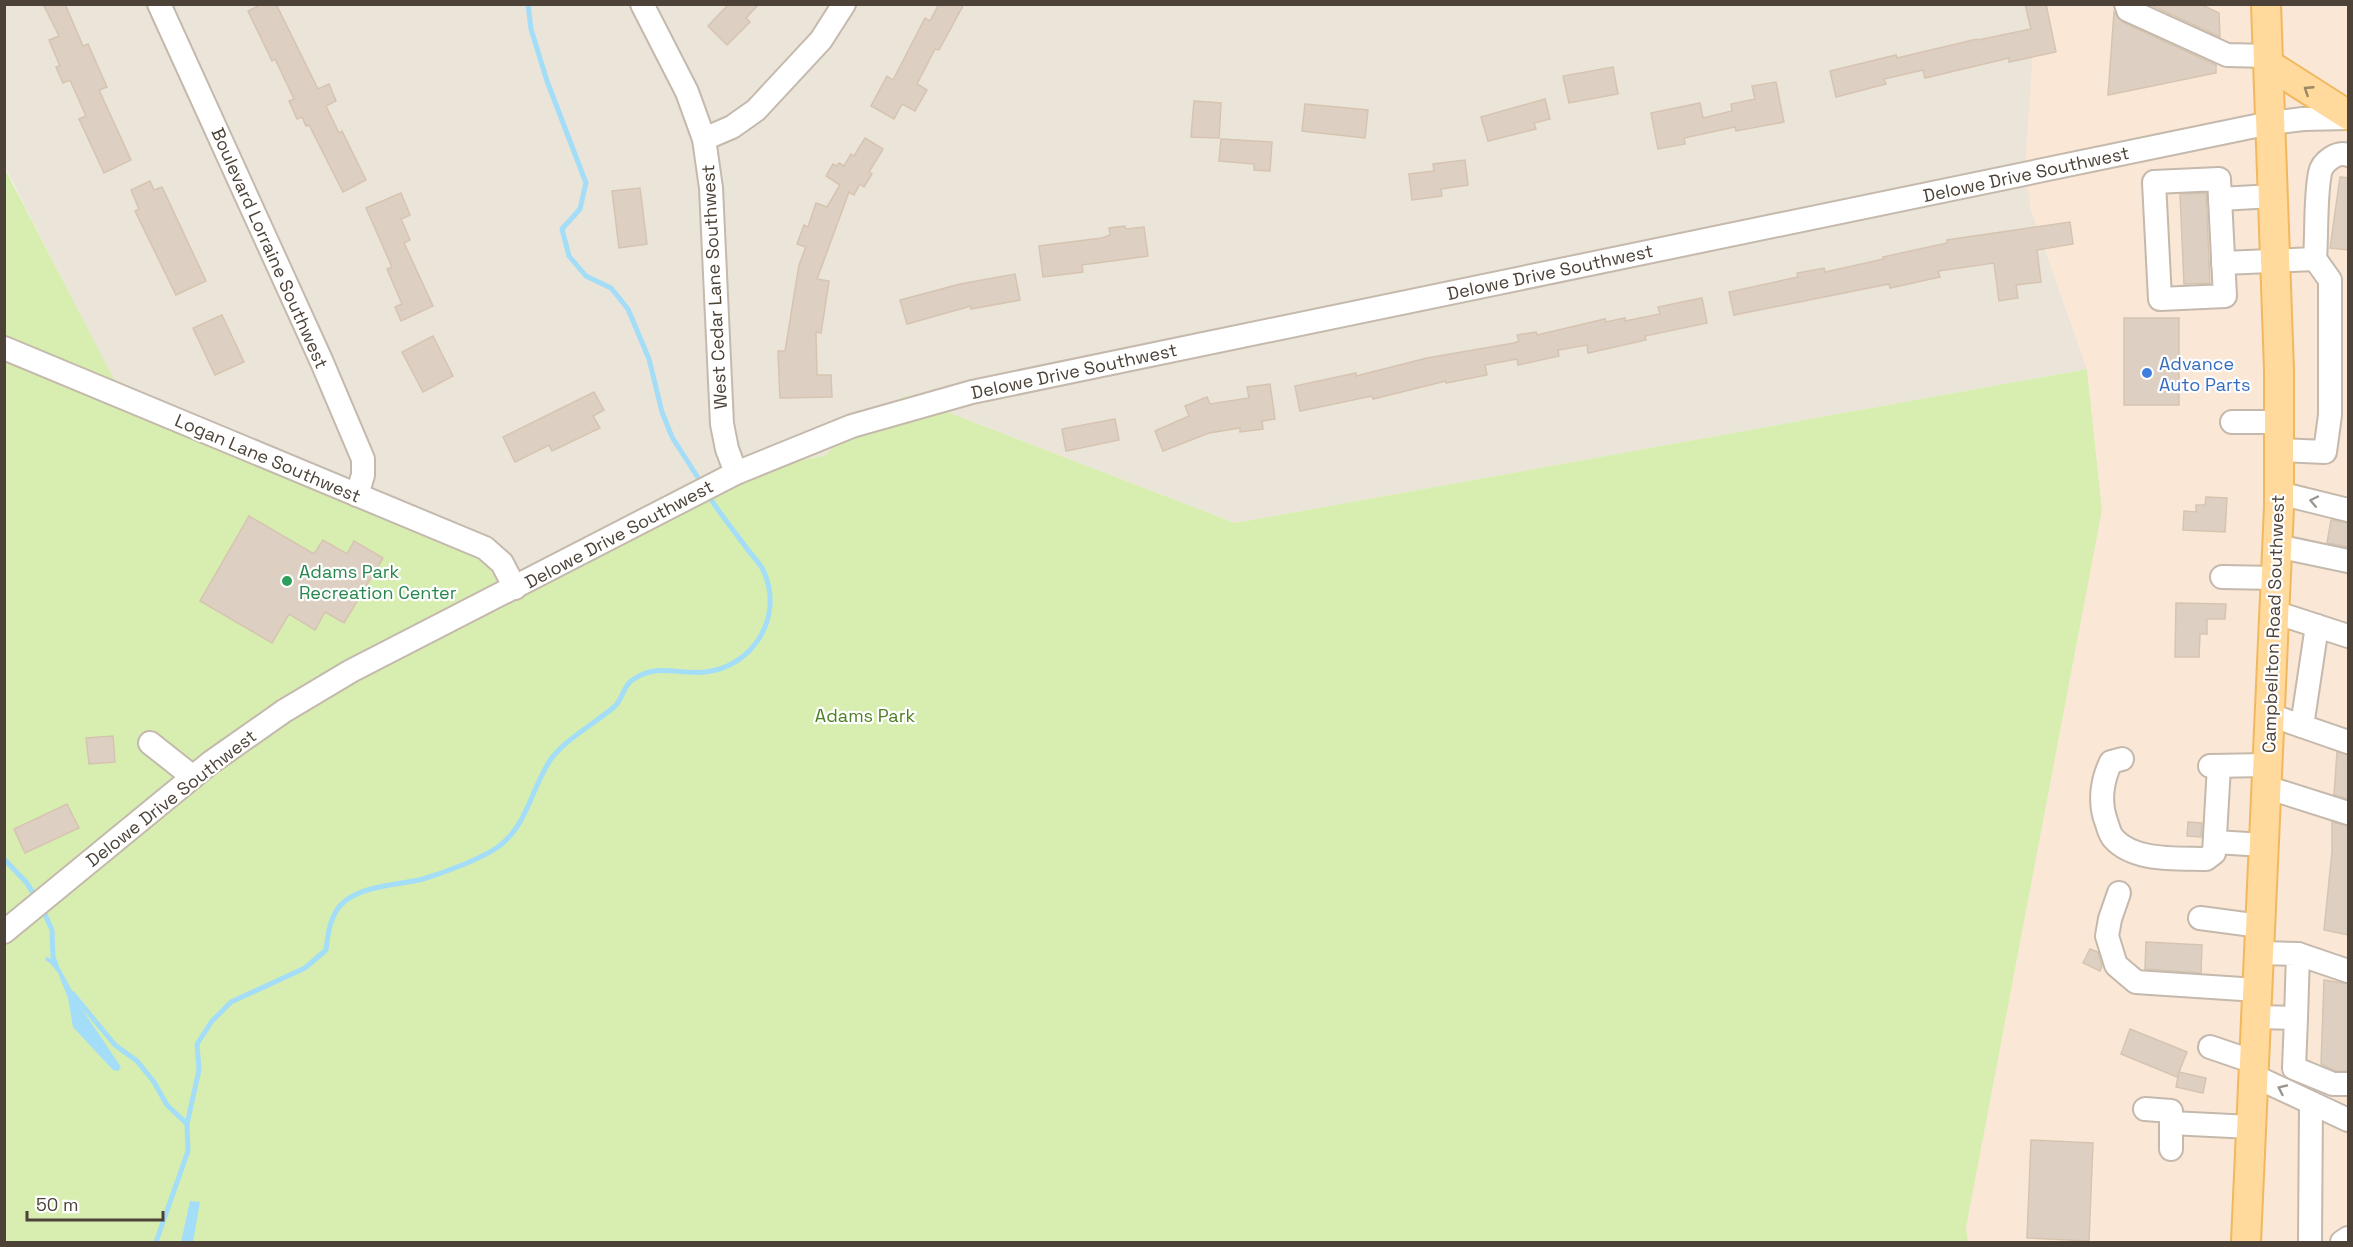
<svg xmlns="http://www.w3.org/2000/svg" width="2353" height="1247" font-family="'Space Grotesk',sans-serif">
	<rect width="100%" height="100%" fill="#f7f2eb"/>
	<path fill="#ebe4d8" d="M5 5H2036L2026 169 2031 210 2087 369 1235 523 906 396 861 416 826 455 711 480 518 582 118 389 5 167Z"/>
	<path fill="#fae7d5" d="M2036 5H2348V1242H1968L1966 1228 2102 510 2087 369 2031 210 2025 169Z"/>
	<path fill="#d8eeb0" d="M4 167 119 389 474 544 518 581 711 480 826 455 861 416 906 396 1235 523 2087 369 2102 510 1966 1228 1968 1242H5Z"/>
	<g fill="#a3ddf8">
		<path d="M47 957 56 961 82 1009 121 1067 118 1071 113 1070 73 1027 68 998 58 973 50 963 45 960Z"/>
		<path d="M190 1201 200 1202 193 1242H181Z"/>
	</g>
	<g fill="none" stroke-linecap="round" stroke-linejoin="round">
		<g stroke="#a3ddf8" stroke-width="5">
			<path d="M528 4 531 29 547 81 586 183 580 209 562 229 569 256 586 276 611 288 628 309 649 359 662 412 672 437 702 484"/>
			<path d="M4 859 26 882 36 897"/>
			<path d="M42 908 52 930 53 957 56 965"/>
			<path d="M73 994 115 1045 137 1061 154 1082 167 1105 187 1124"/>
			<path d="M156 1242 188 1151 187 1124 199 1070 197 1044 212 1021 231 1002 305 968 326 950C328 933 330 913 345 901 366 885 398 885 423 879 443 873 481 859 498 847 528 825 531 788 551 759 567 738 594 724 614 707 622 701 623 687 631 681 656 662 676 675 705 672 753 667 784 617 764 572 761 564 753 557 748 550 735 532 720 514 708 495"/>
		</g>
	</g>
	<g fill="#ddd0c2" stroke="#d6c4b1" stroke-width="1.5">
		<path d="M43 4H65L83 46 88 44 107 87 99 90 131 160 104 173 79 119 86 116 70 80 63 83 56 67 60 66 49 40 59 36Z"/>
		<path d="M262 4H276L318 89 329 84 336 101 326 106 339 133 342 131 366 180 343 192 309 125 306 126 302 117 297 119 289 101 294 99 275 59 272 61 248 11Z"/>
		<path d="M729 4H759L746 18 750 22 727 45 708 26Z"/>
		<path d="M939 4H964L939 50 935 49 917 84 927 90 915 111 902 104 894 119 871 106 887 76 893 80 925 18 930 21Z"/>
		<path d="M2025 4H2046L2056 52 2009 62V58L1925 78 1923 70 1884 79 1886 84 1836 97 1830 71 1896 55 1897 58 1977 39 1978 40 2031 29Z"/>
		<path d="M2149 4H2200L2219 13 2220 37Z"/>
		<path d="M2114 12 2122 22 2216 65V73L2108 95Z"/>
		<path d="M1613 67 1618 94 1569 103 1563 76Z"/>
		<path d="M1776 82 1784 122 1736 131 1735 127 1684 138 1685 144 1658 149 1651 113 1700 103 1703 118 1732 111 1731 104 1755 99 1752 86Z"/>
		<path d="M1545 99 1550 119 1534 123 1536 129 1488 141 1481 117Z"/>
		<path d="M1194 101 1221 103 1219 138 1191 137Z"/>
		<path d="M1305 104 1368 110 1365 138 1302 131Z"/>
		<path d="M865 138 883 149 869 172 872 174 864 187 860 184 854 195 849 192 817 279 829 281 821 333 816 332 817 375H831L832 397 780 398 778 351H785L799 265 806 247 797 244 804 225 808 227 816 203 827 207 840 185 826 176 833 164 837 166 839 163 844 166 851 154 854 156Z"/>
		<path d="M1221 139 1272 142 1270 171 1254 170V164L1219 161Z"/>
		<path d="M1465 160 1468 185 1441 189 1442 196 1412 200 1409 174 1434 171 1433 164Z"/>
		<path d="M2340 177 2349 178V250L2330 248Z"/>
		<path d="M150 181 154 190 162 187 206 281 176 295 135 211 139 209 131 190Z"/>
		<path d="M640 188 647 244 619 248 612 191Z"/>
		<path d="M401 193 410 215 401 219 410 240 404 243 433 306 401 321 395 307 402 304 387 269 392 267 366 208Z"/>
		<path d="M2206 193 2210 283 2184 284 2180 194Z"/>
		<path d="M2070 222 2073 244 2037 250 2041 282 2016 285 2018 298 1999 301 1994 263 1938 271 1940 277 1890 288 1889 284 1734 315 1729 292 1798 277 1797 273 1824 268 1825 272 1884 259 1883 257 1947 243V240Z"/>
		<path d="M1125 226 1126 229 1144 227 1148 256 1082 265 1083 272 1043 277 1039 246 1102 238 1110 235 1109 228Z"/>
		<path d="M1015 274 1020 300 971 309V306L907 324 900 300 960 284Z"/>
		<path d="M1702 298 1707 323 1645 336 1646 340 1588 353 1587 345 1558 350 1559 356 1518 365 1517 359 1485 365 1487 375 1446 383V381L1373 399 1372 396 1300 411 1295 386 1356 373V376L1427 358 1514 343 1519 341 1517 335 1536 332 1537 335 1605 319 1606 322 1625 318V321L1660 314 1658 307Z"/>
		<path d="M222 315 244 362 215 375 193 328Z"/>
		<rect x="2124" y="318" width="55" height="87"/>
		<path d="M433 336 453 376 423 392 402 352Z"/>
		<path d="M1270 384 1275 419 1262 421 1263 429 1240 432V428L1209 433 1163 451 1155 431 1189 416 1185 406 1207 397 1210 404 1249 398 1247 387Z"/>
		<path d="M594 392 604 410 593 416 600 428 552 451 549 445 515 462 503 437Z"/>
		<path d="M1115 419 1119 440 1066 451 1062 429Z"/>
		<path d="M2206 497 2227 498 2225 532 2183 530 2184 511 2196 512V505H2205Z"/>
		<path d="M249 516 314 554 323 540 347 554 354 541 383 558 344 623 325 612 315 630 289 614 272 643 200 601Z"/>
		<path d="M2331 520 2349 523V547L2327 543Z"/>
		<path d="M2176 603 2226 604 2225 619H2207V634H2200L2199 657H2175Z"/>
		<path d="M113 736 115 762 89 764 86 738Z"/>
		<path d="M2337 752 2349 755V799L2334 795Z"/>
		<path d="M67 804 79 828 25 853 14 829Z"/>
		<path d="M2188 822 2202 823 2201 837 2187 836Z"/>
		<path d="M2332 822 2349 826V935L2324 930 2332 852Z"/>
		<path d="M2146 942 2202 945 2201 973 2145 969Z"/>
		<path d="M2090 949 2098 952 2102 966 2100 971 2083 963Z"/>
		<path d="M2324 980 2349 984V1071H2336L2321 1064Z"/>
		<path d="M2130 1029 2187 1052 2177 1077 2121 1054Z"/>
		<path d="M2179 1072 2206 1078 2203 1093 2176 1087Z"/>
		<path d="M2031 1140 2093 1143 2089 1241 2027 1238Z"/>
	</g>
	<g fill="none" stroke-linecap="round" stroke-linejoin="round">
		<defs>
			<g id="minor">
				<path d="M159 4 321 360 363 459V475L357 495"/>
				<path d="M642 4 687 92 704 139 711 188 722 424 727 449 736 473"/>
				<path d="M2126 4 2128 10 2227 55 2268 56"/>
				<path d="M704 139 732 127 756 110 821 40 844 4"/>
				<path d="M2219 179 2225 296 2160 299 2154 182Z"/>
				<path d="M2220 199 2273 196"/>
				<path d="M2223 263 2315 259C2317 233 2315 198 2320 173 2322 162 2337 151 2348 155"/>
				<path d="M4 348 485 548 502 563 515 588"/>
				<path d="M2232 422H2279"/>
				<path d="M2279 450 2325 452 2330 415V280L2315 259"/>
				<path d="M2279 493 2348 510"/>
				<path d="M2277 546 2348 561"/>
				<path d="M2222 577 2276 578"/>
				<path d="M2274 612 2348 636"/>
				<path d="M2270 715 2348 742"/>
				<path d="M2302 726 2317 626"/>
				<path d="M150 743 193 777"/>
				<path d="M2122 759 2111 762C2102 780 2099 802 2106 821 2108 826 2109 833 2113 838 2134 862 2177 858 2206 859L2214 853 2219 766"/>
				<path d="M2210 766 2267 765"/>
				<path d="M2266 787 2348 813"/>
				<path d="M2215 842 2264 845"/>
				<path d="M2119 893 2110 919 2107 936 2116 965 2136 982 2257 990"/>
				<path d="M2200 918 2260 926"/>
				<path d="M4 932 210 763 284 711 351 671 736 473 852 426 972 392 2270 123 2303 119 2348 118"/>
				<path d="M2259 953 2298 954 2296 1018"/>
				<path d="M2298 954 2348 971"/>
				<path d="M2256 1017 2296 1018 2294 1068 2333 1084H2348"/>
				<path d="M2210 1047 2254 1062"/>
				<path d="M2254 1076 2348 1120"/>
				<path d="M2145 1109 2171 1111V1149"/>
				<path d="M2171 1123 2251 1127"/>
				<path d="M2310 1242 2311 1103"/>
				<path d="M2342 1242 2348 1238"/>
			</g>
			<g id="major">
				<path d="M2268 64 2348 115"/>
				<path d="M2246 1242 2279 507V370L2266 4"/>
			</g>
		</defs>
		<use href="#minor" stroke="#c4b9ac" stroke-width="26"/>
		<use href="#major" stroke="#f1b85f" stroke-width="32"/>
		<use href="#minor" stroke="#fff" stroke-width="22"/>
		<use href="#major" stroke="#ffda9c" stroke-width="28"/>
	</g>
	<defs><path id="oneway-chevron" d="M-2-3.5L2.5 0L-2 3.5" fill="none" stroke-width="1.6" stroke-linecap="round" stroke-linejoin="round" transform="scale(1.5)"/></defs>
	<use stroke="#9d8664" href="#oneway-chevron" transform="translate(2308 90) rotate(-147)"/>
	<g stroke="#9d9791">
		<use href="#oneway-chevron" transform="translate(2314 501) rotate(-168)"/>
		<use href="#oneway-chevron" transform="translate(2282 1089) rotate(-155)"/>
	</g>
	<circle fill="#3f7fe0" stroke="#fff" stroke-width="2" cx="2147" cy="373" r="6"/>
	<circle fill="#2e9e5b" stroke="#fff" stroke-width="2" cx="287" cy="581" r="6"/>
	<g text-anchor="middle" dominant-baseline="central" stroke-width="4.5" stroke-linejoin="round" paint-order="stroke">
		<g font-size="18" fill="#4c4237" stroke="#fff">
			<text transform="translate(2026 174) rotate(-12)">Delowe Drive Southwest</text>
			<text transform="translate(270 248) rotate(66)">Boulevard Lorraine Southwest</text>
			<text transform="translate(1550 272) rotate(-12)">Delowe Drive Southwest</text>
			<text transform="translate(714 287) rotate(-93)">West Cedar Lane Southwest</text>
			<text transform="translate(1074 371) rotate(-12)">Delowe Drive Southwest</text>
			<text transform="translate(268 458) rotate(23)">Logan Lane Southwest</text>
			<text transform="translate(619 534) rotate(-28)">Delowe Drive Southwest</text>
			<text transform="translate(2273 624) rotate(-88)">Campbellton Road Southwest</text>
			<text transform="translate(171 798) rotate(-38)">Delowe Drive Southwest</text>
		</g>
		<g font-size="18" fill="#366cbe" stroke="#fff" text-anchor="start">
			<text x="2159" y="363">Advance<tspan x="2159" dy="21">Auto Parts</tspan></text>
		</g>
		<g font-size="18" fill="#27864d" stroke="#fff" text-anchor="start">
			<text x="299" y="571">Adams Park<tspan x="299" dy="21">Recreation Center</tspan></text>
		</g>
		<g font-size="18" fill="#4e8022" stroke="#fff">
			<text x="865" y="715">Adams Park</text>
		</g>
	</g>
	<rect width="2353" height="1247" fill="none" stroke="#4c4237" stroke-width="12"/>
	<path d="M27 1211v9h136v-9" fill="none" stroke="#4c4237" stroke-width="3"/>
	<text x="36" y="1211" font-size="18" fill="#4c4237" stroke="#ffffff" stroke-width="4.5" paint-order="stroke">50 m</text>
</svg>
